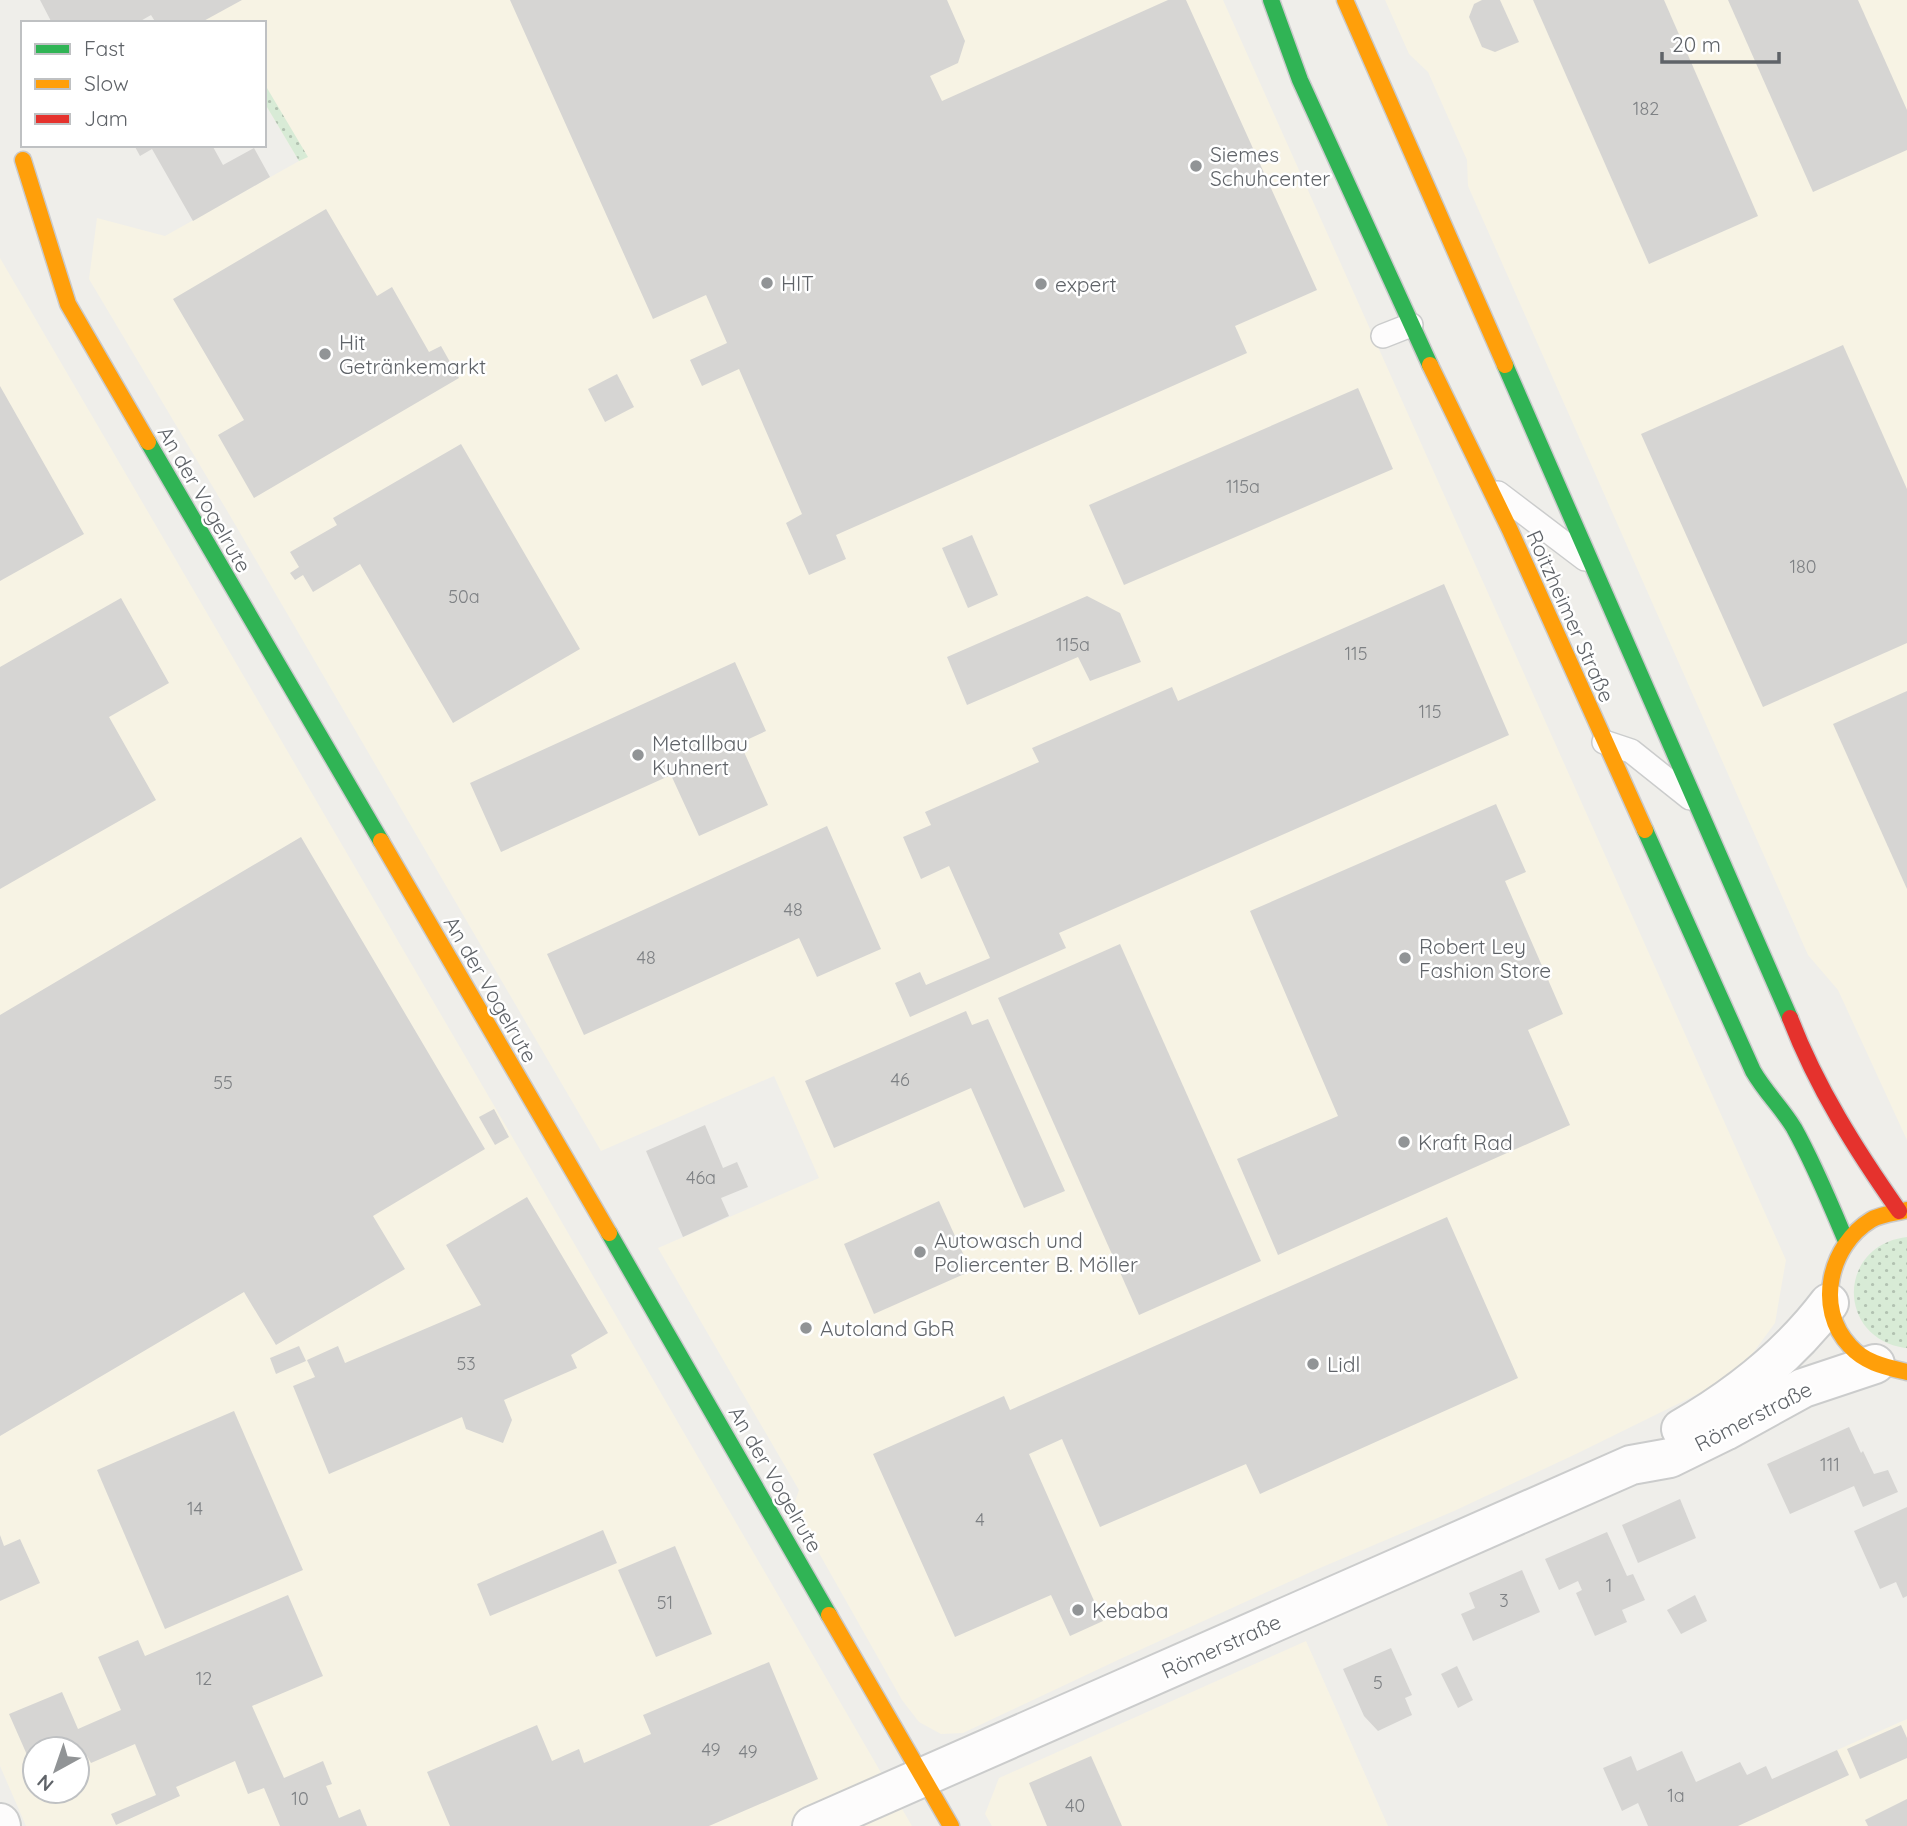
<svg xmlns="http://www.w3.org/2000/svg" width="1907" height="1826" font-family="Quicksand,sans-serif">
	<defs>
		<pattern id="grass-dots" width="8" height="8" patternUnits="userSpaceOnUse" patternTransform="scale(1.75)"><rect width="8" height="8" fill="#d8ebd6"/><path d="M2 2h.1M6 6h.1" fill="none" stroke="#b2c2b1" stroke-width="1.8" stroke-linecap="round"/></pattern>
	</defs>
	<rect width="100%" height="100%" fill="#efeeea"/>
	<g fill="#f7f3e4" fill-rule="evenodd">
		<path d="M143 0H1223L1786 1260 1775 1323 1747 1361 1704 1391 1576 1454 1454 1511 1313 1571 1120 1659 963 1733 941 1734 919 1722 902 1700 793 1507 799 1490 658 1248 819 1178 774 1076 601 1151 229 514 89 279 97 218 165 236 299 161 264 102V23H156Z"/>
		<path d="M1385 0H1907V1140L1838 990 1808 955 1468 186 1467 160 1428 72 1409 54Z"/>
		<path d="M0 258 542 1188 912 1826H26L0 1766ZM35 1749H77V1791H35Z"/>
		<path d="M1306 1641 1388 1826H992L985 1814 999 1778Z"/>
		<path d="M1907 1719V1826H1666L1772 1779Z"/>
	</g>
	<g fill="url(#grass-dots)">
		<path d="M264 83 308 157 299 161 264 102Z"/>
		<path d="M1907 1237V1348H1905C1836 1338 1837 1245 1907 1237Z"/>
	</g>
	<g fill="#d6d5d3">
		<path d="M40 0H242L200 23H156L151 15 137 23H52Z"/>
		<path d="M510 0H947L965 41 958 63 930 76 942 101 1168 0H1186L1317 290 1235 326 1247 353 836 535 846 559 809 575 786 523 802 514 739 369 702 386 690 360 727 343 706 295 653 319Z"/>
		<path d="M1482 0H1500L1519 42 1495 52 1482 47 1469 17 1474 4Z"/>
		<path d="M1533 0H1664L1758 216 1649 264Z"/>
		<path d="M1728 0H1858L1907 110V150L1813 192Z"/>
		<path d="M134 145H212L223 165 254 148 270 177 193 221 152 149 140 156Z"/>
		<path d="M326 209 377 296 392 287 429 352 441 346 459 378 254 498 218 435 244 420 173 299Z"/>
		<path d="M1843 345 1907 489V643L1763 707 1641 434Z"/>
		<path d="M617 374 634 407 605 422 588 389Z"/>
		<path d="M0 386 84 534 0 581Z"/>
		<path d="M1358 388 1393 469 1124 585 1089 505Z"/>
		<path d="M461 444 580 649 453 723 360 564 313 592 303 575 295 580 290 573 299 567 290 552 337 525 333 518Z"/>
		<path d="M972 535 998 595 968 608 942 548Z"/>
		<path d="M1444 584 1509 735 1059 933 1066 948 910 1017 895 983 920 972 926 985 990 958 949 866 921 879 903 837 931 825 925 812 1039 762 1032 748 1172 687 1178 701Z"/>
		<path d="M1087 596 1120 613 1141 662 1090 681 1078 657 967 705 947 657Z"/>
		<path d="M121 598 169 683 109 717 156 800 0 889V667Z"/>
		<path d="M735 662 766 731 740 743 768 805 699 836 671 775 501 852 470 783Z"/>
		<path d="M1907 691V889L1833 724Z"/>
		<path d="M1496 804 1526 872 1505 881 1563 1014 1528 1030 1570 1125 1278 1255 1237 1159 1338 1116 1250 911Z"/>
		<path d="M827 826 881 949 817 977 799 938 584 1035 547 954Z"/>
		<path d="M301 837 485 1149 373 1216 405 1269 276 1345 244 1292 0 1436V1015Z"/>
		<path d="M1120 944 1261 1261 1139 1315 998 998Z"/>
		<path d="M966 1011 972 1025 988 1019 1065 1191 1024 1208 971 1088 834 1148 805 1081Z"/>
		<path d="M494 1109 509 1137 495 1145 479 1117Z"/>
		<path d="M705 1125 723 1168 737 1162 748 1187 721 1198 729 1216 683 1237 646 1151Z"/>
		<path d="M527 1197 608 1333 571 1355 577 1368 504 1400 512 1420 503 1443 466 1429 462 1417 329 1474 293 1386 315 1377 307 1360 338 1346 345 1363 481 1305 446 1245Z"/>
		<path d="M939 1201 971 1271 874 1314 844 1244Z"/>
		<path d="M1447 1217 1518 1378 1260 1494 1246 1464 1100 1527 1062 1439 1029 1454 1103 1621 1070 1636 1051 1595 955 1637 873 1454 1004 1396 1010 1410Z"/>
		<path d="M299 1346 306 1361 276 1374 270 1358Z"/>
		<path d="M234 1411 303 1570 165 1629 97 1470Z"/>
		<path d="M1849 1427 1861 1453 1863 1451 1874 1474 1888 1470 1898 1492 1863 1507 1854 1486 1790 1514 1767 1464Z"/>
		<path d="M1680 1499 1696 1538 1638 1563 1622 1525Z"/>
		<path d="M1907 1507V1596L1903 1598 1896 1582 1880 1589 1854 1531Z"/>
		<path d="M603 1530 617 1563 490 1616 477 1584Z"/>
		<path d="M1607 1532 1627 1576 1633 1574 1645 1600 1622 1610 1627 1622 1595 1636 1576 1593 1582 1590 1578 1581 1559 1590 1545 1559Z"/>
		<path d="M0 1535 4 1546 20 1539 40 1583 0 1601Z"/>
		<path d="M675 1546 712 1634 656 1657 618 1570Z"/>
		<path d="M1522 1570 1540 1612 1473 1641 1461 1614 1475 1608 1469 1593Z"/>
		<path d="M288 1595 323 1676 252 1706 284 1778 323 1761 332 1784 326 1786 339 1818 360 1809 367 1826H280L264 1788 248 1794 235 1761 176 1787 180 1796 116 1825 111 1814 156 1795 135 1744 91 1763 87 1756 77 1760V1749H35V1773L9 1714 62 1692 78 1729 121 1710 98 1657 138 1640 145 1656Z"/>
		<path d="M1695 1595 1707 1621 1681 1634 1667 1610Z"/>
		<path d="M1391 1648 1412 1695 1405 1698 1412 1715 1378 1731 1364 1716 1343 1669Z"/>
		<path d="M769 1662 818 1779 709 1826H450L427 1772 537 1725 552 1761 579 1749 584 1763 651 1734 643 1715Z"/>
		<path d="M1457 1666 1473 1700 1458 1708 1441 1674Z"/>
		<path d="M1901 1725 1907 1738V1758L1860 1779 1847 1749Z"/>
		<path d="M1837 1750 1849 1775 1738 1826H1648L1638 1803 1622 1811 1603 1768 1631 1756 1637 1771 1682 1751 1696 1782 1740 1762 1747 1775 1766 1766 1772 1779Z"/>
		<path d="M1091 1756 1122 1826H1047L1029 1783Z"/>
		<path d="M1907 1799V1826H1868L1865 1820Z"/>
	</g>
	<g fill="none" stroke-linecap="round" stroke-linejoin="round">
		<defs>
			<g id="lane">
				<path d="M1383 336 1411 325"/>
				<path d="M1498 493 1585 559"/>
				<path d="M1604 742 1631 751 1690 798"/>
			</g>
			<g id="street">
				<path d="M1681 1429C1738 1396 1789 1356 1829 1303"/>
				<path d="M0 1823 1 1826"/>
				<path d="M812 1826 1631 1465 1670 1458 1725 1431 1803 1388 1875 1364"/>
			</g>
			<g id="fast">
				<path d="M1271 0 1300 80 1430 365"/>
				<path d="M1505 365 1790 1018"/>
				<path d="M148 442 381 841"/>
				<path d="M1645 830 1753 1071C1765 1092 1782 1108 1794 1128 1814 1164 1830 1203 1846 1241"/>
				<path d="M609 1233 829 1615"/>
			</g>
			<g id="slow">
				<path d="M1345 0 1505 365"/>
				<path d="M23 160 68 304 148 442"/>
				<path d="M1430 365 1510 530 1645 830"/>
				<path d="M381 841 609 1233"/>
				<path d="M1907 1210C1896 1213 1881 1214 1871 1220 1830 1245 1814 1308 1850 1346 1865 1363 1886 1367 1907 1372"/>
				<path d="M829 1615 951 1826"/>
			</g>
			<path id="jam" d="M1790 1018C1817 1088 1856 1150 1899 1211"/>
		</defs>
		<use href="#lane" stroke="#cbcccc" stroke-width="26"/>
		<use href="#street" stroke="#cbcccc" stroke-width="42"/>
		<use href="#fast" stroke="#cacacb" stroke-width="19"/>
		<use href="#slow" stroke="#cacacb" stroke-width="19"/>
		<use href="#jam" stroke="#cacacb" stroke-width="19"/>
		<use href="#lane" stroke="#fdfcfc" stroke-width="23"/>
		<use href="#street" stroke="#fdfcfc" stroke-width="38"/>
		<use href="#fast" stroke="#30b455" stroke-width="16"/>
		<use href="#slow" stroke="#ff9f0a" stroke-width="16"/>
		<use href="#jam" stroke="#e5322d" stroke-width="16"/>
	</g>
	<g fill="#919496" stroke="#fff" stroke-width="2.5">
		<circle cx="1196" cy="166" r="7"/>
		<circle cx="767" cy="283" r="7"/>
		<circle cx="1041" cy="284" r="7"/>
		<circle cx="325" cy="354" r="7"/>
		<circle cx="638" cy="755" r="7"/>
		<circle cx="1405" cy="958" r="7"/>
		<circle cx="1404" cy="1142" r="7"/>
		<circle cx="920" cy="1252" r="7"/>
		<circle cx="806" cy="1328" r="7"/>
		<circle cx="1313" cy="1364" r="7"/>
		<circle cx="1078" cy="1610" r="7"/>
	</g>
	<g text-anchor="middle" dominant-baseline="central" stroke-width="5" stroke-linejoin="round" paint-order="stroke">
		<g font-size="18" fill="#7e8184">
			<text x="1646" y="108">182</text>
			<text x="1243" y="486">115a</text>
			<text x="1803" y="566">180</text>
			<text x="464" y="596">50a</text>
			<text x="1073" y="644">115a</text>
			<text x="1356" y="653">115</text>
			<text x="1430" y="711">115</text>
			<text x="793" y="909">48</text>
			<text x="646" y="957">48</text>
			<text x="900" y="1079">46</text>
			<text x="223" y="1082">55</text>
			<text x="701" y="1177">46a</text>
			<text x="466" y="1363">53</text>
			<text x="1830" y="1464">111</text>
			<text x="195" y="1508">14</text>
			<text x="980" y="1519">4</text>
			<text x="1609" y="1585">1</text>
			<text x="1504" y="1600">3</text>
			<text x="665" y="1602">51</text>
			<text x="204" y="1678">12</text>
			<text x="1378" y="1682">5</text>
			<text x="711" y="1749">49</text>
			<text x="748" y="1751">49</text>
			<text x="1676" y="1795">1a</text>
			<text x="300" y="1798">10</text>
			<text x="1075" y="1805">40</text>
		</g>
		<g font-size="21" fill="#5f6368" stroke="#fff" text-anchor="start">
			<text x="1210" y="154">Siemes<tspan x="1210" dy="24">Schuhcenter</tspan></text>
			<text x="781" y="283">HIT</text>
			<text x="1055" y="284">expert</text>
			<text x="339" y="342">Hit<tspan x="339" dy="24">Getränkemarkt</tspan></text>
			<text x="652" y="743">Metallbau<tspan x="652" dy="24">Kuhnert</tspan></text>
			<text x="1419" y="946">Robert Ley<tspan x="1419" dy="24">Fashion Store</tspan></text>
			<text x="1418" y="1142">Kraft Rad</text>
			<text x="934" y="1240">Autowasch und<tspan x="934" dy="24">Poliercenter B. Möller</tspan></text>
			<text x="820" y="1328">Autoland GbR</text>
			<text x="1327" y="1364">Lidl</text>
			<text x="1092" y="1610">Kebaba</text>
		</g>
		<g font-size="21" fill="#5f6368" stroke="#fff">
			<text transform="translate(205 499) rotate(60)">An der Vogelrute</text>
			<text transform="translate(1571 616) rotate(66)">Roitzheimer Straße</text>
			<text transform="translate(491 989) rotate(60)">An der Vogelrute</text>
			<text transform="translate(1753 1416) rotate(-27)">Römerstraße</text>
			<text transform="translate(776 1479) rotate(60)">An der Vogelrute</text>
			<text transform="translate(1221 1646) rotate(-24)">Römerstraße</text>
		</g>
	</g>
	<rect x="21" y="21" width="245" height="126" fill="#ffffff" stroke="#bfc1c3" stroke-width="2"/>
	<rect x="35" y="44" width="35" height="10" fill="#30b455" stroke="#bfc1c3" stroke-width="2"/>
	<text x="84" y="56" font-size="21" fill="#5f6368">Fast</text>
	<rect x="35" y="79" width="35" height="10" fill="#ff9f0a" stroke="#bfc1c3" stroke-width="2"/>
	<text x="84" y="91" font-size="21" fill="#5f6368">Slow</text>
	<rect x="35" y="114" width="35" height="10" fill="#e5322d" stroke="#bfc1c3" stroke-width="2"/>
	<text x="84" y="126" font-size="21" fill="#5f6368">Jam</text>
	<g transform="translate(56 1770) rotate(220)"><circle r="33" fill="#ffffff" stroke="#bfc1c3" stroke-width="2"/>
	<path d="M0-5L12 26L0 18L-12 26Z" fill="#919496"/>
	<text y="-10" font-size="19" font-weight="bold" text-anchor="middle" fill="#5f6368">N</text>
	</g>
	<path d="M1662 52v10h117v-10" fill="none" stroke="#5f6368" stroke-width="3.5"/>
	<text x="1672" y="52" font-size="21" fill="#5f6368" stroke="#ffffff" stroke-width="5" paint-order="stroke">20 m</text>
</svg>
